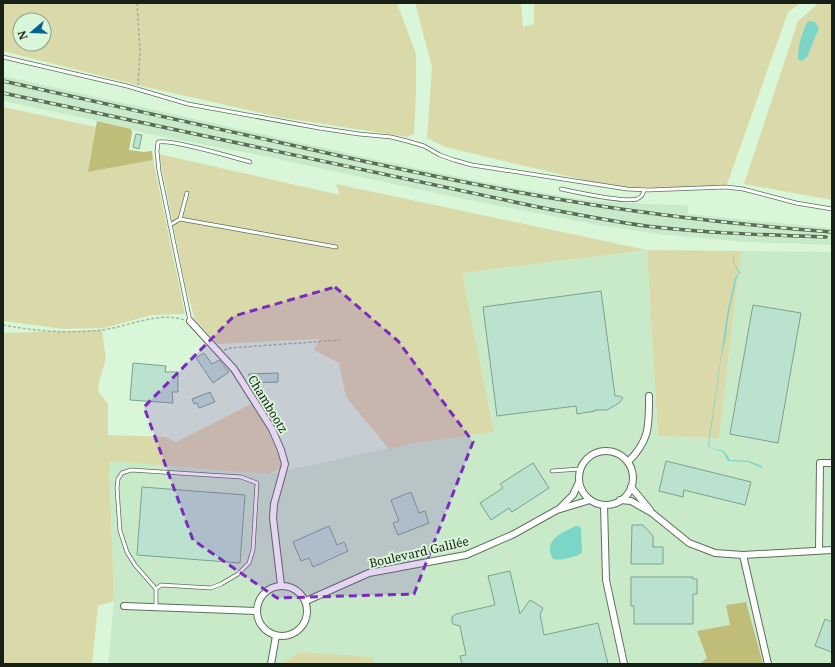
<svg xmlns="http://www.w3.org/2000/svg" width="835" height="667" font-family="'Noto Serif',serif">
	<rect width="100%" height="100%" fill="#d9f6d9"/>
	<g fill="#c8eac8">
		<path d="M3 76 382 161 494 184 585 200 645 204 683 205 688 206V214L832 228V245L745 242 658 234 598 225 454 197 259 155 149 134 108 123 3 101Z"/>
		<path d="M647 250 658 436 719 438 741 251 832 252V664H108L114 601 109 460 269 474 410 444 494 432 462 273Z"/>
	</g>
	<g fill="#dad9aa" fill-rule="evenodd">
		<path d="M3 3H397L416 54V91L414 134 407 137 279 117 141 86 3 51ZM20 20H44V44H20Z"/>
		<path d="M415 3H521L523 27 534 24V3H801L788 12 726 187H614L445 147 427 138 432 67Z"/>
		<path d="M819 3H832V200L744 184 798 21Z"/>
		<path d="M3 107 96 127 88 172 153 160 185 314 152 315 104 328 64 329 3 321Z"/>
		<path d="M159 154 340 195 336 184 647 250 741 251 719 438 658 436 647 250 462 273 494 432 410 444 389 449 346 397 339 363 314 350 319 339 217 344 195 319 186 288Z"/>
		<path d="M102 330 106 359 99 382 98 391 108 404V435L165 437 176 442 255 402 284 467 269 474 109 461 114 601 98 606 92 664H3V333Z"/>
		<path d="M300 652 373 657 375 664H281Z"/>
	</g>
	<g fill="#bfbd78">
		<path d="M97 121 131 129 132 133 129 150 144 152 152 151 153 160 88 172Z"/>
		<path d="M746 602 763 664H700L707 658 697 631 730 625 726 605Z"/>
	</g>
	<g fill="#7bd6c7">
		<path d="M808 21 815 22 819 28 807 57 802 61 798 59C797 48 803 30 808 21Z"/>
		<path d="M733 250 734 263 741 274H739L736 280 728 318 726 336 721 359 709 445 711 448 724 451 730 460 749 461 762 466V468L748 462 728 461 723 452 710 448 708 445 727 314 735 278 739 273 733 262Z"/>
		<path d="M576 526H579L581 529 582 553C576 557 560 561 553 559 542 541 562 532 576 526Z"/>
	</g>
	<g fill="#bbe2ce" stroke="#7ca18f">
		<path d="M136 134 142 135 139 149 133 147Z"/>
		<path d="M601 291 615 396H619L623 398 619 403 607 410H595V411L577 414 576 406 497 416 483 307Z"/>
		<path d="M753 305 801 313 778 443 730 434Z"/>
		<path d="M204 353 212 364 219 360 229 372 213 383 196 358Z"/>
		<path d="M133 363 166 366 165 372H178V392H172L173 403 130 400Z"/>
		<path d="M278 373V382L249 383V374Z"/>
		<path d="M210 392 215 402 199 408 197 403 194 404 192 399Z"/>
		<path d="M666 461 751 482 745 505 684 490 683 497 659 491Z"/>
		<path d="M533 463 549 488 512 512 509 508 491 520 480 503 503 488 500 484Z"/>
		<path d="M142 487 245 495 240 563 137 555Z"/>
		<path d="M411 492 419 513 425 511 429 523 398 535 393 523 399 521 391 500Z"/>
		<path d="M632 525H643L653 536V547H663V564H631Z"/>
		<path d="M329 526 337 545 344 542 348 551 313 567 309 558 301 561 293 542Z"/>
		<path d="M510 571 520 614 530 600 543 608 540 614 544 635 598 623 608 664H462L460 656 466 655 460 626 453 624 452 621V617L456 614 495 605 488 576Z"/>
		<path d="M631 577H693V579H697V594H693V624H634V606H631Z"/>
		<path d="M825 619 832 622V652L815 646Z"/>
	</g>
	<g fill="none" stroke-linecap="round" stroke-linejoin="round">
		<defs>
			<g id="service">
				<path d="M3 57 127 86 188 104 319 128 359 134 391 137 407 141 424 146 440 155 454 160 472 165 627 189 648 190 726 187 743 189 796 203 832 209"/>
				<path d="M561 189C577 192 623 203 637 199 642 197 643 194 644 190"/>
				<path d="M180 219 187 193"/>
				<path d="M170 225 180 219 336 247"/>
				<path d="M190 321 159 171 157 151 158 142C173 139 232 157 250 162"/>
				<path d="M552 471 580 469"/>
				<path d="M156 607V589L135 565 127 552 120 531 117 488 118 479 122 473 131 470 241 477 257 483 253 550 249 563 238 574 221 584 211 588 161 585 156 589"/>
			</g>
			<g id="minor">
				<path d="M190 321 234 369 272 429 281 450 285 464 274 504 273 518 281 585"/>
				<circle cx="606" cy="478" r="27"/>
				<path d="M628 462C650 440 649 426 649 396"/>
				<path d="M631 487 650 510"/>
				<path d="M620 500 631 501 652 513 689 543 715 553 743 555 832 550"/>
				<path d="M604 505 606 580 624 664"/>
				<path d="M559 509 573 495 579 482"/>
				<path d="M819 550 820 463H832"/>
				<path d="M743 555 768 664"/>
				<circle cx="282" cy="611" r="25"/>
				<path d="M306 601 369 573 466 555 514 534 557 510 590 500"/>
				<path d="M124 606 257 611"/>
				<path d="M271 664 276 636"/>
			</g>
		</defs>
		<use href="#service" stroke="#5a7259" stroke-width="4.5"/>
		<use href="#minor" stroke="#5a7259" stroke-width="8"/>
		<g stroke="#9eb69e" stroke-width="1.5" stroke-dasharray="3 2" stroke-linecap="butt">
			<path d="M137 3 140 51 138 85"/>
			<path d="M3 325C35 331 68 334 101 330 129 327 157 311 185 320"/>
			<path d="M224 350 230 348 340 340"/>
		</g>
		<use href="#service" stroke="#fff" stroke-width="3"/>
		<use href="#minor" stroke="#fff" stroke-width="6"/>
		<defs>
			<g id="rail">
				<path d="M3 81C105 104 207 127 309 149 393 168 478 186 563 200 652 215 742 225 832 232"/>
				<path d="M3 93 538 207C574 214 610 221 646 226 706 233 766 235 826 237"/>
			</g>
		</defs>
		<use href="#rail" stroke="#5a6b5a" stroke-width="3.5"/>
		<use href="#rail" stroke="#d9f6d9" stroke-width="2" stroke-dasharray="6" stroke-linecap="butt"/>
	</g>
	<path fill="#7b2cbf" fill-opacity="0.2" stroke="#7b2cbf" stroke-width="3" stroke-dasharray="8 5" stroke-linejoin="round" d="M335 287 398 341 473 442 414 594 277 598 193 540 144 407 234 316Z"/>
	<g text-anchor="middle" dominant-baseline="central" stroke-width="4" stroke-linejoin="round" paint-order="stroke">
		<g font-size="12" fill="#162016" stroke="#d9f6d9">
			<text transform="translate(268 404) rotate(59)">Chambootz</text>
			<text transform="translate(419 552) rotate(-13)">Boulevard Galilée</text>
		</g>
	</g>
	<rect width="835" height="667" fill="none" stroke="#162016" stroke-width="8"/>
	<g transform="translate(32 32) rotate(251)"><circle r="19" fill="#d9f6d9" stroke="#8ba08b"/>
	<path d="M0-3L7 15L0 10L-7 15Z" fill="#006392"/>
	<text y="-6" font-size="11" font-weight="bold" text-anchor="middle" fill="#162016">N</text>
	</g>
</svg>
